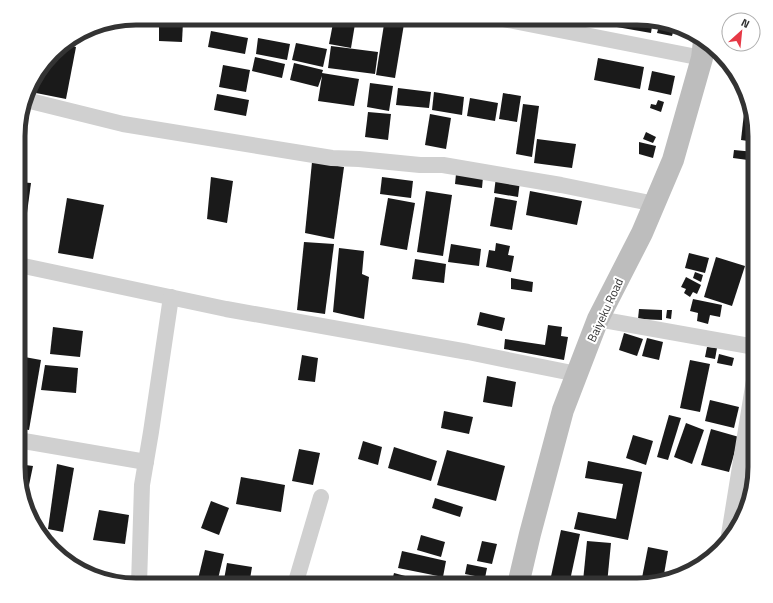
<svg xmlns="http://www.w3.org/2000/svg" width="773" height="603" font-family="'Titillium Web',sans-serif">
	<rect width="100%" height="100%" fill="#fff"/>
	<path fill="#e6ecdf" d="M755 427V466L748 461Z"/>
	<g fill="#1a1a1a">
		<path d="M334 18H356L351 48 329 44Z"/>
		<path d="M385 18H405L395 78 376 75Z"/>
		<path d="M612 18H645L653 20 651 33 611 26Z"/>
		<path d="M159 21 183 22 182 42 159 41Z"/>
		<path d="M660 22 675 25 672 36 657 33Z"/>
		<path d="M211 31 248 38 245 54 208 47Z"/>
		<path d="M258 38 290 44 287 60 256 54Z"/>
		<path d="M296 43 327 49 323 67 292 60Z"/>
		<path d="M63 44 76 47 66 99 36 93 41 68 58 47Z"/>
		<path d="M331 46 378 52 375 74 328 68Z"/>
		<path d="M255 57 285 64 282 78 252 71Z"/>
		<path d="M598 58 644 67 640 89 594 80Z"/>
		<path d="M294 63 323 70 322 73 359 79 354 106 318 101 322 76 318 87 290 80Z"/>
		<path d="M223 65 250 70 246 92 219 87Z"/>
		<path d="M652 71 675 76 671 95 648 90Z"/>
		<path d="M370 83 393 86 389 111 367 107Z"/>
		<path d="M398 88 431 92 429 108 396 105Z"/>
		<path d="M744 91H745L748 104 743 103Z"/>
		<path d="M434 92 464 97 462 115 432 110Z"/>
		<path d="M503 93 521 96 517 122 499 119Z"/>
		<path d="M217 94 249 100 246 116 214 110Z"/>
		<path d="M470 98 498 103 495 121 467 116Z"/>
		<path d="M658 100 664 102 661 112 650 108 651 104 656 105Z"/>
		<path d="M523 104 539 106 532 157 516 154Z"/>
		<path d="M368 112 391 114 388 140 365 137Z"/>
		<path d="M744 113 750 114 755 135V142L741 140Z"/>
		<path d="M430 114 451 118 446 149 425 145Z"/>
		<path d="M646 132 656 137 653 143 643 139Z"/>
		<path d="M537 139 576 144 572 168 534 163Z"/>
		<path d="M639 142 656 146 653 158 639 154Z"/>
		<path d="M734 150 755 152V161L733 158Z"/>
		<path d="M312 162 344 167 334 239 305 233Z"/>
		<path d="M456 174 483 177 482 188 455 184Z"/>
		<path d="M211 177 233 181 227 223 207 219Z"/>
		<path d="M382 177 413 181 411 198 380 194Z"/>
		<path d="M496 177 520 181 518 197 494 193Z"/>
		<path d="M19 182 31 183 23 243H19Z"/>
		<path d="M426 191 452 195 443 256 417 252Z"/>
		<path d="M530 191 582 201 577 225 526 215Z"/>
		<path d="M495 197 517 201 512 230 490 226Z"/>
		<path d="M67 198 104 205 93 259 58 253Z"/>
		<path d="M388 198 415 203 407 250 380 245Z"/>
		<path d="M750 227 755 228V260L747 259Z"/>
		<path d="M304 242 334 244 325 314 297 310Z"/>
		<path d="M496 243 510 246 508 255 514 256 511 272 486 267 489 250 495 251Z"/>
		<path d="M451 244 481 249 479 266 448 262Z"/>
		<path d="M339 248 364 251 362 274 369 277 364 319 333 312Z"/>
		<path d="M689 253 709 258 705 273 685 268Z"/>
		<path d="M716 257 745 266 732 306 704 297Z"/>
		<path d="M415 259 446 264 444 283 412 279Z"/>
		<path d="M695 272 703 275 701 282 693 278Z"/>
		<path d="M686 277 701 285 697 294 693 292 690 297 684 293 686 289 681 287Z"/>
		<path d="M511 278 533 282 532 292 511 289Z"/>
		<path d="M693 299 722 305 720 317 710 315 708 324 697 321 698 313 690 311Z"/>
		<path d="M639 309 662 310V320L638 319Z"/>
		<path d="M667 310H672L671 319 666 318Z"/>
		<path d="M480 312 505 318 502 331 477 325Z"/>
		<path d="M548 325 562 327 561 336 568 337 564 360 504 349 505 339 545 345Z"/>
		<path d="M53 327 83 331 80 357 50 354Z"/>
		<path d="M624 333 643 339 637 356 619 350Z"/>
		<path d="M647 338 663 342 659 360 642 356Z"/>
		<path d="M707 347 717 348 715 359 705 357Z"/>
		<path d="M719 354 734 358 732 366 717 363Z"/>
		<path d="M302 355 318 358 315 382 298 380Z"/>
		<path d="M19 356 41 360 29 430 18 428Z"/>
		<path d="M690 360 710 364 700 412 680 408Z"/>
		<path d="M45 365 78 368 76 393 41 390Z"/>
		<path d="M487 376 516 382 512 407 483 402Z"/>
		<path d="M710 400 739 407 734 428 705 421Z"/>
		<path d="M444 411 473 417 469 434 441 428Z"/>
		<path d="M669 415 681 418 668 460 657 457Z"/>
		<path d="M686 423 704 430 692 464 674 457Z"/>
		<path d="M711 429 739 437 729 472 701 465Z"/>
		<path d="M633 435 653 441 646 465 626 458Z"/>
		<path d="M363 441 382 447 378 465 358 459Z"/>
		<path d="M394 447 437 461 431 481 388 468Z"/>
		<path d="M299 449 320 453 313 485 292 481Z"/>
		<path d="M447 450 505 466 496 501 437 485Z"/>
		<path d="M588 461 642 472 628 540 574 529 578 512 616 519 623 484 585 478Z"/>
		<path d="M18 464 33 466 28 490 22 489 18 475Z"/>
		<path d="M57 464 74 468 63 532 48 529Z"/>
		<path d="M241 477 285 485 281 512 236 504Z"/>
		<path d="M435 498 463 507 460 517 432 508Z"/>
		<path d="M211 501 229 508 219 535 201 528Z"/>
		<path d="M99 510 129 515 125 544 93 540Z"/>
		<path d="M561 530 580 534 569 585 550 581Z"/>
		<path d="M421 535 445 542 441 557 417 550Z"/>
		<path d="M45 539 53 540 52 548Z"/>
		<path d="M482 541 497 544 492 564 477 561Z"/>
		<path d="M587 541 611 543 607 584 583 581Z"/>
		<path d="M648 547 668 551 663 580 643 584 641 583Z"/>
		<path d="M205 550 224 554 217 583 198 579Z"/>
		<path d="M402 551 446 561 443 577 398 568Z"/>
		<path d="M227 563 252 567 249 585H223Z"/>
		<path d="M467 564 487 568 485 578 465 574Z"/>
		<path d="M394 573 409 577 407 585H391Z"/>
		<path d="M167 582 185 584V585H167Z"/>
	</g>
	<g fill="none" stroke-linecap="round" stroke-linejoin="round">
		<g stroke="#d0d0d0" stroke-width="16">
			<path d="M498 18 702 58"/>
			<path d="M26 100 123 124 332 158 359 159 420 165H443L561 185 655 204"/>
			<path d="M19 265 226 309 468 352 577 374"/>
			<path d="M598 319 755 347"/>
			<path d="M18 440 146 462"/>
			<path d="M728 541 755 374"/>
			<path d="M139 585 142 485 151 432 171 297"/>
			<path d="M295 585 321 497"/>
		</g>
		<path stroke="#bdbdbd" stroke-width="22" d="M518 585 530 534 563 410 598 319 642 233 673 160 702 58 704 41"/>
	</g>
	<g text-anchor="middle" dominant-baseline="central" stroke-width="4" stroke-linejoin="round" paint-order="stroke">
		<g font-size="12" fill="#333" stroke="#fff">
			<text transform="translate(605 310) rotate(-65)">Baiyeku Road</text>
		</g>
	</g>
	<path d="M0 0H773V603H0ZM136 25H637A111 111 0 0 1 748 136V467A111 111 0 0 1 637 578H136A111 111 0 0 1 25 467V136A111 111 0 0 1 136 25Z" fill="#fff" fill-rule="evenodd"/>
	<path fill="none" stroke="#333" stroke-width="5" d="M136 25H637A111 111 0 0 1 748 136V467A111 111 0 0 1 637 578H136A111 111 0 0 1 25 467V136A111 111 0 0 1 136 25Z"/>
	<g transform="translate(741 32) rotate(27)"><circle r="19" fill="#ffffff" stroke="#adadad"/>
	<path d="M0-3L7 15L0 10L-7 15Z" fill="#e63946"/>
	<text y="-6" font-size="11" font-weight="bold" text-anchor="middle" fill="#333333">N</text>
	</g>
</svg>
